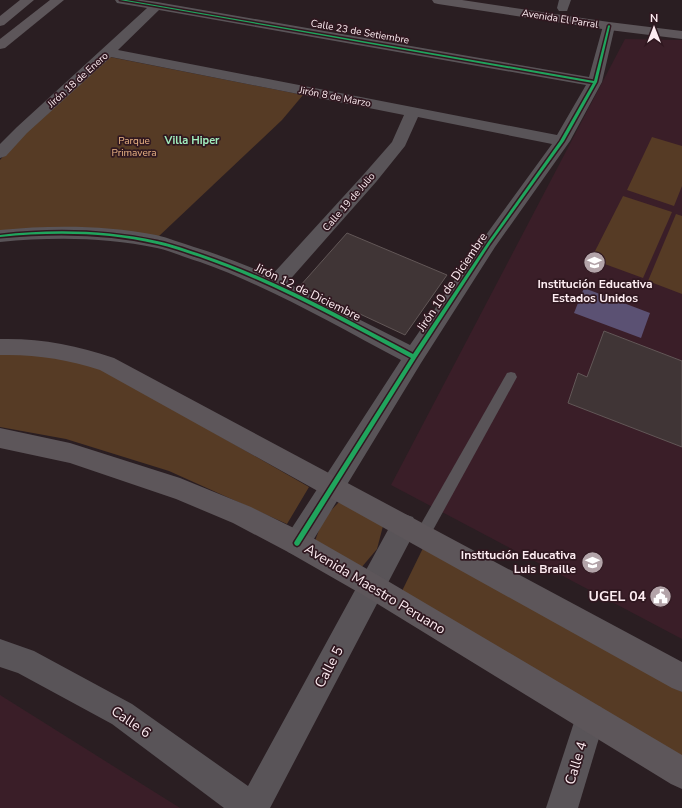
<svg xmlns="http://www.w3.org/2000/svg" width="682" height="808" font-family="'Nunito Sans',sans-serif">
	<rect width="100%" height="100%" fill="#2a1e22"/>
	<g fill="#3a1e28">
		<path d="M625 39 682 40V639L391 485Z"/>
		<path d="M0 695 180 808H0Z"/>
	</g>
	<g fill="#563b25">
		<path d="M110 57 303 95 282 120 158 237 0 231V160L16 141Z"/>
		<path d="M652 137 682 146V186L674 206 627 190Z"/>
		<path d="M623 196 672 212 643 278 591 259Z"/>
		<path d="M676 214 682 216V294L648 281Z"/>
		<path d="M0 353 64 357 103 369 309 487 287 524 169 471 66 439 0 427Z"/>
		<path d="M339 502 383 526 377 549 361 568 315 541 323 519Z"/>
		<path d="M424 546 682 692V757L402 591Z"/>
	</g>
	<path fill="#5b5173" d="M584 288 650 313 641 338 574 313Z"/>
	<g fill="#403536" stroke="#625757">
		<path d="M347 233 447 275 405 335 300 286Z"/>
		<path d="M604 331 682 361V447L568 403 578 373 587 377Z"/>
	</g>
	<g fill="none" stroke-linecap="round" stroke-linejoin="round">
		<path fill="#595458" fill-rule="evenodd" d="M511 372 515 373 517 377 427 541 422 543 417 541 415 536 417 531 507 373Z"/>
		<g fill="#595458" fill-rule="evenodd">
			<path d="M115 0H142L157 2 589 77 603 26 605 23H613L615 26 602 82 570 141 495 247 421 363 306 552 297 556 288 552 284 543 288 534 401 360C335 325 270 287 200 262 186 258 171 251 157 248 105 237 52 237 0 242V230C52 225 104 225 156 235 169 238 181 243 194 247 220 255 246 265 271 276L364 174 392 142 404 115 111 57 27 133 6 156 0 158V144L17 127 147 8 117 3ZM159 10 586 85 557 135 118 50ZM418 117 552 144 483 239 410 345 287 283 376 182 405 146Z"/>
			<path d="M559 0H571L567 11H559L557 8Z"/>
			<path d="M404 514 413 517 417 526 413 535 270 808H224L112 724 18 673 0 667V639L34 651 132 704 248 786 395 517Z"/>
			<path d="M590 703 601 707 605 718 578 808H546L579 707Z"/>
		</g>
		<g fill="#5d565a" fill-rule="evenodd">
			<path d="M20 0H34L4 25 0 26V16Z"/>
			<path d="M50 0H64L5 48 0 49V39Z"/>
			<path d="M432 0H462L609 22 682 31V39L609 30 438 4 434 3Z"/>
			<path d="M0 339C40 338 76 345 114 358L682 662V692L672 688 100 370C67 359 34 354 0 355Z"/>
			<path d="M0 428 70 443 180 478 251 507 306 534 381 577 682 755V789L671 784 363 595 288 552 233 523 176 499 70 463 0 448Z"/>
		</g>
		<defs>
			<path id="cycleway" d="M120 0H126L594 81 608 26 609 25 610 26 597 82 564 141 490 244 416 358 299 545 297 546 295 545 294 543 295 541 411 358C342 321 274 283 200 257 186 253 172 247 157 244 106 232 52 232 0 237V235C52 229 105 230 157 241 172 244 188 250 203 255 277 280 344 318 413 354L488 242 560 141 593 83Z"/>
		</defs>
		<use href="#cycleway" stroke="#301820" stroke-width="3"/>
		<use href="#cycleway" fill="#20a55d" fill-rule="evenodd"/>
	</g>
	<defs>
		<symbol id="school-disc" viewBox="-11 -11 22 22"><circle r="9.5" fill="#b3a4a9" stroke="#301820"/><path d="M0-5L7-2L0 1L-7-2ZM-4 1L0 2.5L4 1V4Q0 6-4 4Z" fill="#fff"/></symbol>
		<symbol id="civic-disc" viewBox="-11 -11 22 22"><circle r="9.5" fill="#b3a4a9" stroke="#301820"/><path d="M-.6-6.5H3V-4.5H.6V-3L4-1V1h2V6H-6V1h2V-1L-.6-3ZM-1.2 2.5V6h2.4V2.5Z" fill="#fff"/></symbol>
	</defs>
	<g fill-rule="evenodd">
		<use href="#school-disc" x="582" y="250" width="25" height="25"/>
		<use href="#school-disc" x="580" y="550" width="25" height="25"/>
		<use href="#civic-disc" x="648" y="584" width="25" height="25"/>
	</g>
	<g text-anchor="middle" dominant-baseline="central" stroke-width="3.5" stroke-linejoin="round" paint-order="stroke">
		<g font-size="10" fill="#fdecf1" stroke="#301820">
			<text transform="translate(560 19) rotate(9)">Avenida El Parral</text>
			<text transform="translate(360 32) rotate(10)">Calle 23 de Setiembre</text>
			<text transform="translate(78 80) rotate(-42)">Jirón 18 de Enero</text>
			<text transform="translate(335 97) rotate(11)">Jirón 8 de Marzo</text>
			<text transform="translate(349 202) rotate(-49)">Calle 19 de Julio</text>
		</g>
		<g font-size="10" fill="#ebb485" stroke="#301820">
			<text x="134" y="141">Parque<tspan x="134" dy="12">Primavera</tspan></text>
		</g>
		<g font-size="11" font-weight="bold" fill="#a1edbd" stroke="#301820">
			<text x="192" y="140">Villa Hiper</text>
		</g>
		<g font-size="12" fill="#fdecf1" stroke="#301820">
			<text transform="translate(452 282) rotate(-56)">Jirón 10 de Diciembre</text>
			<text transform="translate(308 292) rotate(26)">Jirón 12 de Diciembre</text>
		</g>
		<g font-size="12" font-weight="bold" fill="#fdecf1" stroke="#301820">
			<text x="595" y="284">Institución Educativa<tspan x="595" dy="14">Estados Unidos</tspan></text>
			<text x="576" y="555" text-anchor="end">Institución Educativa<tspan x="576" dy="14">Luis Braille</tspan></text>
		</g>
		<g font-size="14" fill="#fdecf1" stroke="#301820">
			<text transform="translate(375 589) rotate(31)">Avenida Maestro Peruano</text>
			<text transform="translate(329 667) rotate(-62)">Calle 5</text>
			<text transform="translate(131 722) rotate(34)">Calle 6</text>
			<text transform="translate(576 763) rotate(-73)">Calle 4</text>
		</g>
		<g font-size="14" font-weight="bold" fill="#fdecf1" stroke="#301820" text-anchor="end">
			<text x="646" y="596">UGEL 04</text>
		</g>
	</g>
	<g transform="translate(654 28)" stroke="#301820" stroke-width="3" paint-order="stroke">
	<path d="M0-3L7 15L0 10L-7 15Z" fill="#fdecf1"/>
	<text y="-6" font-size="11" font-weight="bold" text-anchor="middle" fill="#fdecf1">N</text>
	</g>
</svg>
